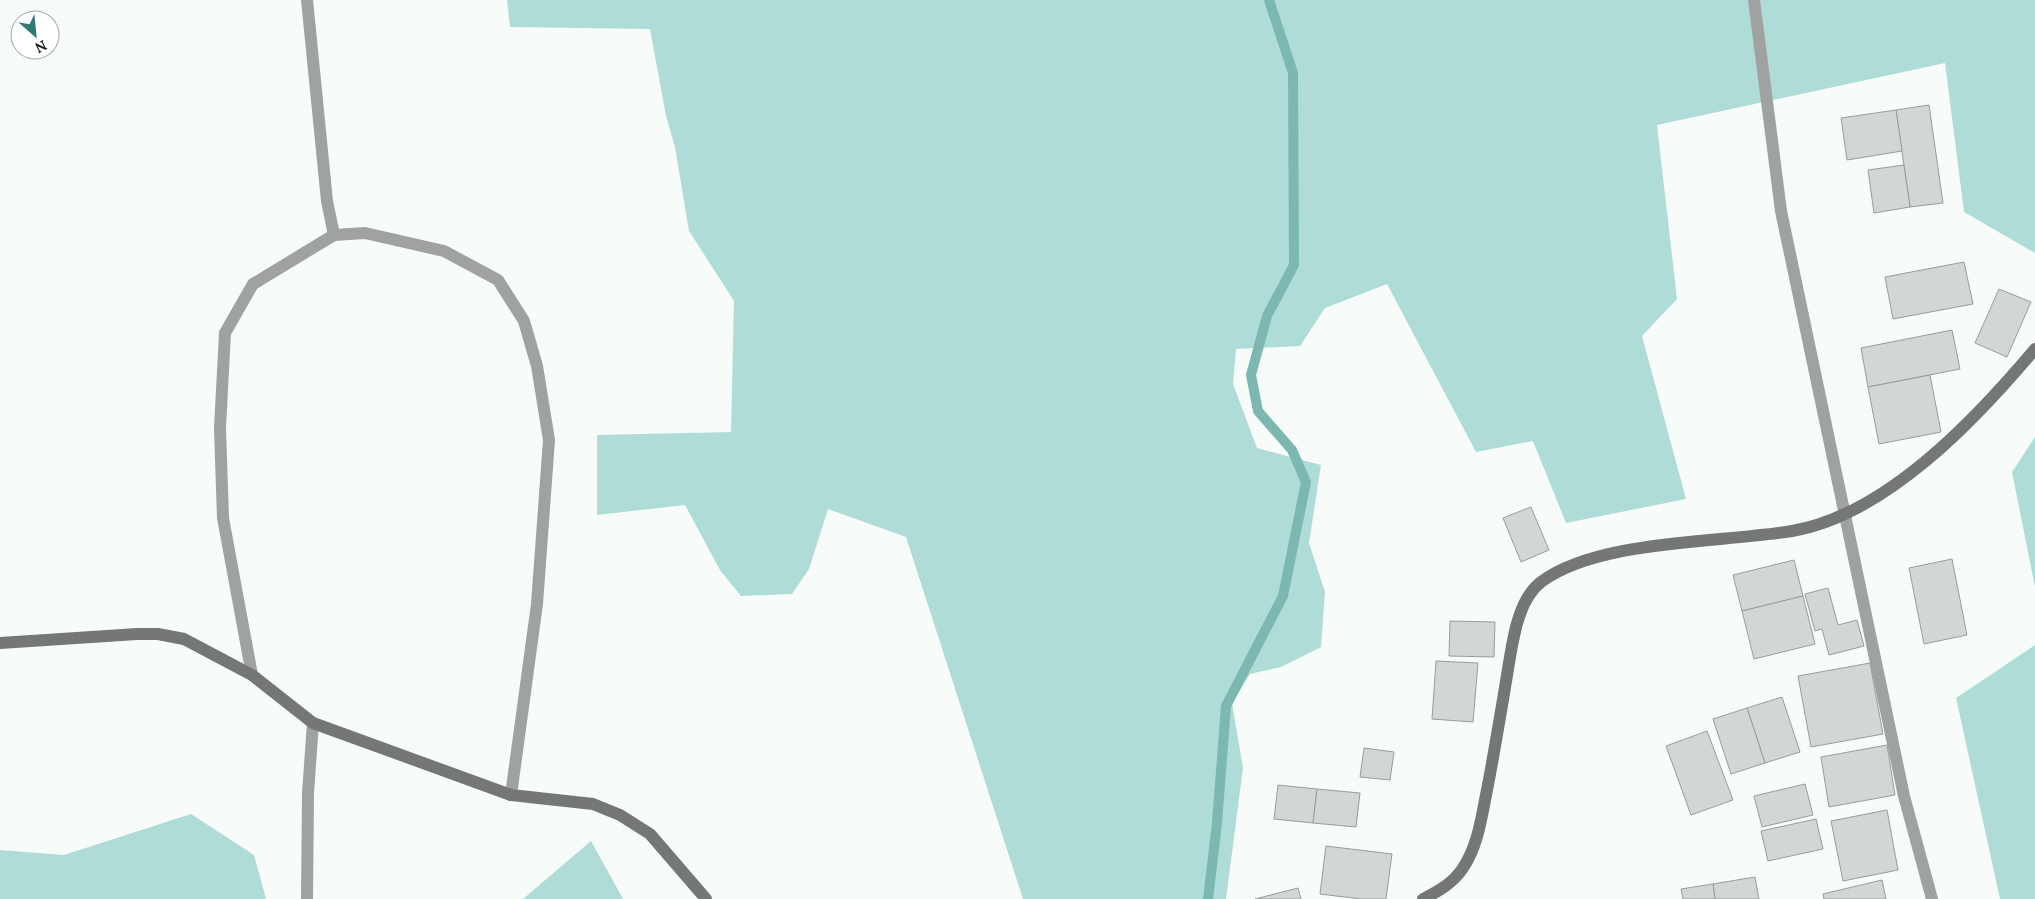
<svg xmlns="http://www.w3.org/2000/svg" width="2035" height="899" font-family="Lora,serif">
	<rect width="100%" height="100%" fill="#f7fcfb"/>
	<g fill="#afdcd6">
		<path d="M507 0H2035V253L1964 212 1945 63 1657 125 1677 299 1642 336 1686 499 1566 523 1533 441 1476 452 1387 284 1325 308 1300 346 1236 349 1233 384 1257 448 1321 465 1309 543 1325 592 1321 647 1281 667 1250 674 1232 703 1243 768 1226 899H1023L906 537 828 509 809 569 792 594 741 596 720 570 685 505 597 515V435L731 432 734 301 689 231 675 147 666 116 650 29 510 27Z"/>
		<path d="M2035 437V587L2012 472Z"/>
		<path d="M2035 645V899H2000L1956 698Z"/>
		<path d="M191 814 254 855 266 899H0V850L64 855Z"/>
		<path d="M591 841 623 899H523Z"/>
	</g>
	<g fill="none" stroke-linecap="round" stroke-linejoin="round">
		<path stroke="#7cb8b1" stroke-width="10" d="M1208 899 1217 823 1226 706 1283 596 1306 482 1292 450 1258 411 1251 375 1267 316 1294 265 1293 73 1269 0"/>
	</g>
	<g fill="#d2d6d6" stroke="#989c9b">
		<path d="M1929 105 1943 203 1910 207 1896 110Z"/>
		<path d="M1896 110 1902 151 1847 160 1841 118Z"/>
		<path d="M1904 165 1910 207 1874 213 1868 170Z"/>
		<path d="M1964 262 1973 304 1893 319 1885 277Z"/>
		<path d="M1999 289 2031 302 2007 357 1975 343Z"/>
		<path d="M1952 330 1960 369 1868 387 1861 348Z"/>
		<path d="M1930 375 1941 432 1879 444 1868 387Z"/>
		<path d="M1531 507 1549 550 1521 562 1503 518Z"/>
		<path d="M1952 559 1967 635 1924 644 1909 568Z"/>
		<path d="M1794 560 1803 596 1742 611 1733 575Z"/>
		<path d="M1828 588 1838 625 1857 620 1864 646 1829 655 1822 629 1815 631 1805 594Z"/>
		<path d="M1803 596 1815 644 1754 659 1742 611Z"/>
		<path d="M1450 621 1495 622 1494 657 1449 656Z"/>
		<path d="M1436 661 1478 663 1473 722 1432 719Z"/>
		<path d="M1870 663 1883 734 1811 747 1798 676Z"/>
		<path d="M1782 697 1800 752 1765 763 1747 708Z"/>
		<path d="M1747 708 1765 763 1731 774 1713 719Z"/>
		<path d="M1707 731 1733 800 1691 815 1666 746Z"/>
		<path d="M1887 745 1895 795 1829 807 1821 757Z"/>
		<path d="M1364 748 1394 752 1390 780 1360 777Z"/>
		<path d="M1805 784 1813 815 1762 827 1754 796Z"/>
		<path d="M1278 785 1317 789 1313 823 1274 819Z"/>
		<path d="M1317 789 1360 793 1356 827 1313 823Z"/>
		<path d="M1887 810 1898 870 1843 881 1831 821Z"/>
		<path d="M1816 819 1823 849 1768 861 1761 831Z"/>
		<path d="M1326 846 1392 854 1386 899H1361L1320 894Z"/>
		<path d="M1755 877 1759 899H1715L1713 884Z"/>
		<path d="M1882 880 1886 899H1824L1823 894Z"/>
		<path d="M1713 884 1715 899H1683L1681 889Z"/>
		<path d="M1298 888 1301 899H1255Z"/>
	</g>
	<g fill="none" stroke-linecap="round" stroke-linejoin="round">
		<g stroke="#a0a2a1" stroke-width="12">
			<path d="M307 0 327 201 334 235 365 233 444 251 498 280 524 321 537 366 549 440 537 604 511 795"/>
			<path d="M1754 0 1781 211 1904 796 1932 899"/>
			<path d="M252 675 223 518 220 428 225 333 253 284 334 235"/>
			<path d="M307 899 308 793 313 723"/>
		</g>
		<g stroke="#757777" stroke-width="12">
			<path d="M0 643 137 634H158L184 639 252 675 313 723 511 795 593 804 620 815 650 834 706 899"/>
			<path d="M1423 899C1439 891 1453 883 1463 868 1479 844 1482 813 1488 785 1496 742 1503 700 1510 657 1514 633 1520 598 1541 582 1599 539 1722 543 1792 531 1886 515 1976 419 2035 349"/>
		</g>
	</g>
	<g transform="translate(35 35) rotate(153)"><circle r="24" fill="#ffffff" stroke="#a4a5a5"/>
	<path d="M0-4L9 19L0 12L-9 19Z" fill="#317973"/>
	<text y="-8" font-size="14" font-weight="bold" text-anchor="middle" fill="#1b1d1d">N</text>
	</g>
</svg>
